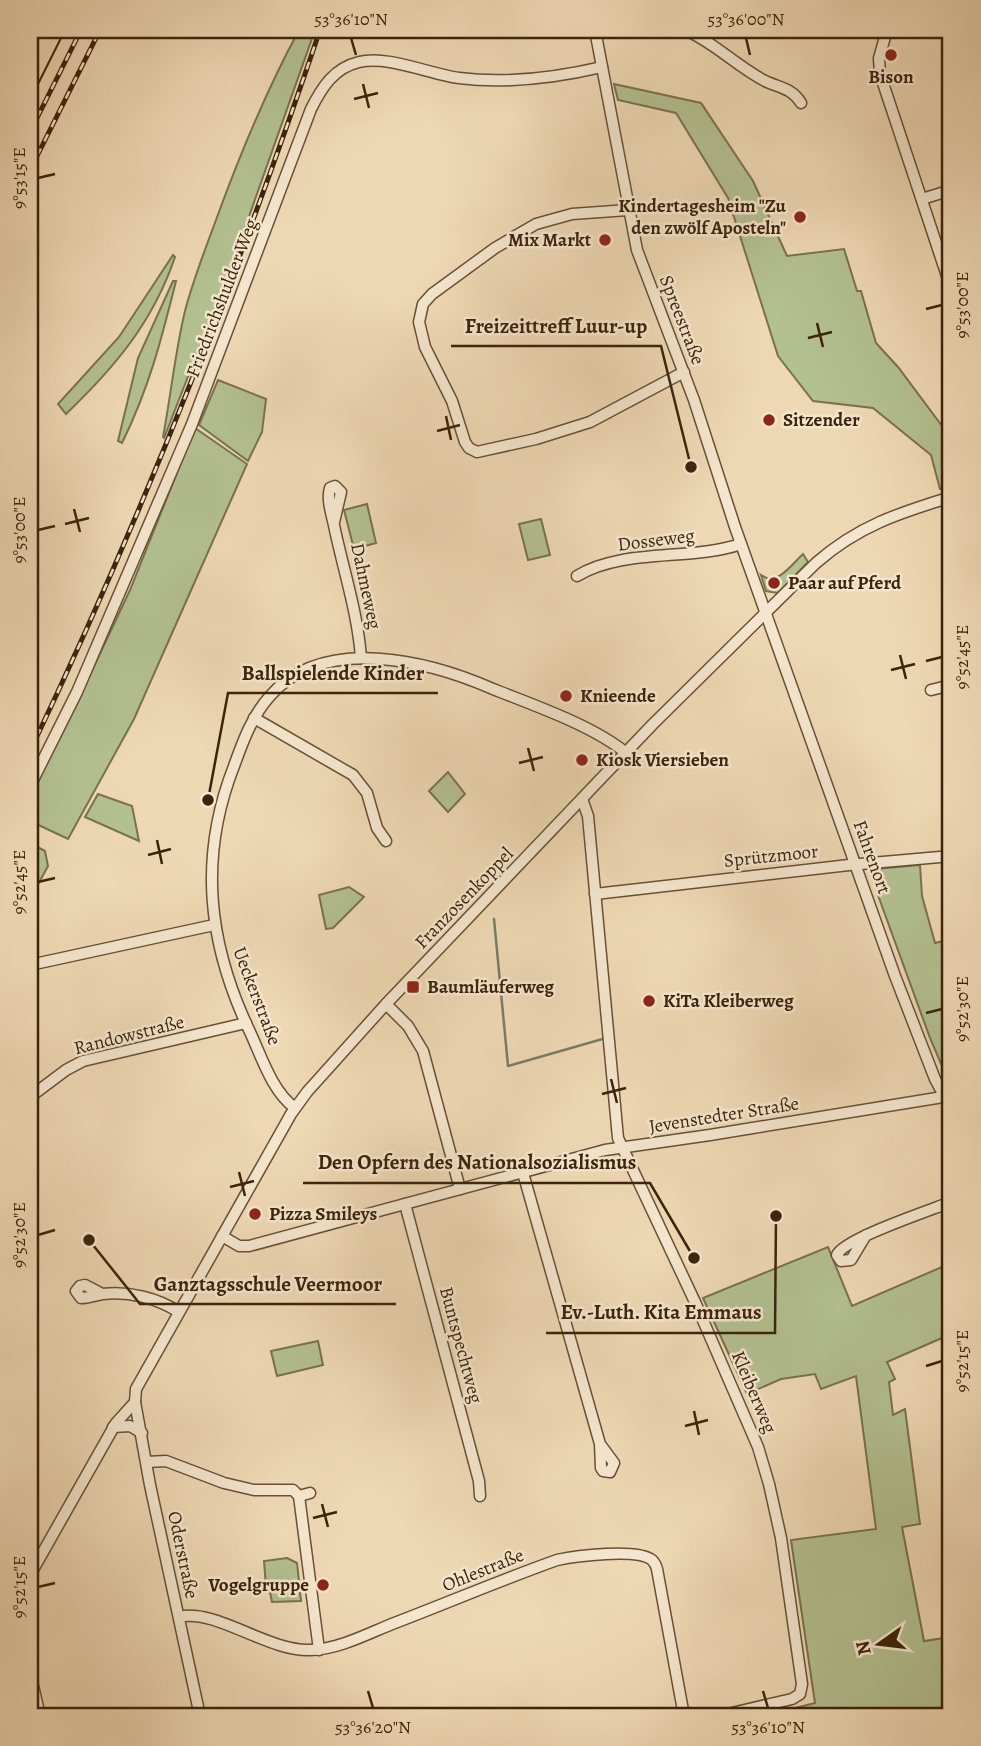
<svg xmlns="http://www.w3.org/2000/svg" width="981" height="1746" font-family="Alegreya,serif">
	<rect width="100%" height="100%" fill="#eed8b3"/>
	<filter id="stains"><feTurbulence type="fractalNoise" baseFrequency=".00286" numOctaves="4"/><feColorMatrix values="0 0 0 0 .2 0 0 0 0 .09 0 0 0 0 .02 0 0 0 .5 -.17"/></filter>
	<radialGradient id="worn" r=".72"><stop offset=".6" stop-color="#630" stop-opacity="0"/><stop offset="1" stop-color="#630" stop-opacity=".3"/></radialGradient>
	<g fill="#b3c090" stroke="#78724e" stroke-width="2">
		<path d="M299 30H315L235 256 164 438 163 437C171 395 175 352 185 311 193 280 205 250 216 220 240 154 266 91 299 30Z"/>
		<path d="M614 84 701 103 753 181 787 256 844 249 857 291H861L876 343 898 367 951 438V485L940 489 931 455 873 408 813 401 778 356 728 198 676 113 618 100Z"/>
		<path d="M173 255 175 257C153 322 115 367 66 414L58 404 119 337Z"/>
		<path d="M173 281H176C161 341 149 388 122 443L118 441 138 358Z"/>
		<path d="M218 380 266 399 262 432 248 461 199 425Z"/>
		<path d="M195 428 247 464 134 719 68 839 30 821V794L71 715 130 590Z"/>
		<path d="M367 504 376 543 354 549 344 510Z"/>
		<path d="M541 519 550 555 528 560 519 524Z"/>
		<path d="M803 554 808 562 778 593 766 591 761 575C777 587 792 564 803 554Z"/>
		<path d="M448 772 465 794 448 812 429 791Z"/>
		<path d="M98 794 132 806 139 841 85 817Z"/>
		<path d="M30 843 45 851 48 866 30 899Z"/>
		<path d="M920 865 922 896 935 943 951 939V1082L947 1078 930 1038 879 898 873 874 875 869Z"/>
		<path d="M349 887 364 897 333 928 326 929 319 895Z"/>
		<path d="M828 1247 852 1306 951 1263V1334L887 1362 895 1379 889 1382 893 1415 905 1409 920 1524 902 1527 924 1641 951 1637V1716H786L787 1710 815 1703 791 1540 876 1529 856 1376 821 1389 815 1374 781 1379 747 1394 703 1298Z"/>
		<path d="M318 1341 323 1365 277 1376 271 1351Z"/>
		<path d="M287 1558 297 1563 301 1601 272 1602 269 1587H266L264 1561Z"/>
	</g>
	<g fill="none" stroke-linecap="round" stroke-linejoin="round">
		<g stroke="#747e6c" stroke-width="2.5">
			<path d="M494 919 508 1066 606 1038"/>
			<path d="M803 1713 804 1716"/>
		</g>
		<defs>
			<g id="minor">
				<path d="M595 30 637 250 694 400 735 527 895 976 935 1079 951 1109"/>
				<path d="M685 30C714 42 736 66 765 81 780 88 792 88 801 103"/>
				<path d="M887 30 879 58 880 74 951 288"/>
				<path d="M922 199 951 190"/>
				<path d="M628 210 572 214 536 224 495 248 432 294 423 304 419 322 425 347 452 401 465 442 469 448 477 452 536 439 590 422 684 372"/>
				<path d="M334 522 341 492 335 486 330 488C326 500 333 518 335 530 344 572 358 615 361 658"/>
				<path d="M577 576C622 548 691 561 741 544"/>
				<path d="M931 690 951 685"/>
				<path d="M254 718 353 775 367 793 377 828 386 841"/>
				<path d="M30 786 77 692 192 424 311 109C322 87 334 68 359 62 388 55 429 74 459 78 507 84 555 78 602 67"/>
				<path d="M582 799 588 816 618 1138 695 1302 758 1447 769 1484 781 1538 802 1684 800 1694 792 1699 719 1716"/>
				<path d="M595 894 849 865 951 856"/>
				<path d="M30 965 214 925"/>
				<path d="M386 1004 408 1026 423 1051 460 1189"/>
				<path d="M30 1097 66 1070 83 1061 246 1023"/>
				<path d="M295 1108C272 1091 262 1058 250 1032 208 944 198 858 234 766 243 741 252 716 270 696 324 634 429 661 493 689 533 705 594 726 626 753"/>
				<path d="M523 1173 600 1444 601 1468 603 1471 610 1472 614 1463 600 1444"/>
				<path d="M405 1204 479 1481 480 1496"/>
				<path d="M866 1235 851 1260 841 1261 837 1255C843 1239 931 1210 951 1202"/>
				<path d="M222 1236 239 1246H249L605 1150 710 1135 949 1096"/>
				<path d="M102 1294 85 1285 80 1286 76 1291 81 1298C89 1298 95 1295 103 1294 129 1291 157 1298 179 1312"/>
				<path d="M113 1427 130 1426 142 1433"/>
				<path d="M147 1462 166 1461 224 1483 254 1490H293L299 1496 310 1493"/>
				<path d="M299 1496 319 1650"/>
				<path d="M30 1575 116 1423 135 1402"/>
				<path d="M179 1617C216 1608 268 1652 311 1650 339 1649 367 1634 392 1624 447 1603 501 1580 557 1560 575 1556 637 1548 652 1560 655 1563 656 1565 657 1569L684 1716"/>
				<path d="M30 1673 40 1716"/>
				<path d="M200 1716 150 1485 135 1402 136 1389 291 1114 307 1092 386 1004 653 724 816 563C858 526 899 513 951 497"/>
			</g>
			<path id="major" d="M945 30H951"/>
		</defs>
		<use href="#minor" stroke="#685036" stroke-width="13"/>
		<use href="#major" stroke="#3c230c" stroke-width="15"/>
		<use href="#minor" stroke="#f4e6ce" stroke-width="10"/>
		<use href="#major" stroke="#eed8b3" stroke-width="12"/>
		<g stroke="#3c230c" stroke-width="2">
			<path d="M30 48 40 30"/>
			<path d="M30 100 65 30"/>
		</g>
		<defs>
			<g id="rail">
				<path d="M30 132 81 30"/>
				<path d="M30 170 100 30"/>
				<path d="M30 751C142 517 237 276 320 30"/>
			</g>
		</defs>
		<use href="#rail" stroke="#3c230c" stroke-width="5"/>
		<use href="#rail" stroke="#f4e6ce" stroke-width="2.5" stroke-dasharray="8" stroke-linecap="butt"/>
	</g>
	<path fill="none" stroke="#3c230c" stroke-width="2.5" d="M351 38 356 55M746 38 750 55M363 84 369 108M354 99 378 93M38 178 55 174M926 309 942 305M817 323 823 347M808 338 832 332M446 416 451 440M437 431 460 425M74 509 80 532M65 524 89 518M38 530 55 526M900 655 906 679M926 661 942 657M891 670 915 664M528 748 534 771M519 763 543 757M157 840 162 864M148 855 171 849M38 882 55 878M926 1013 942 1009M611 1079 617 1103M602 1094 626 1088M239 1172 245 1196M230 1187 254 1181M38 1235 55 1230M926 1366 942 1361M694 1411 699 1435M685 1426 708 1420M322 1504 328 1527M313 1518 337 1512M38 1587 55 1583M368 1691 373 1708M763 1691 768 1708"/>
	<g fill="#8f2418" stroke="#f4e6ce" stroke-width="2.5">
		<circle cx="891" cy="55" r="7"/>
		<circle cx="800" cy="217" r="7"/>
		<circle cx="605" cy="240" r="7"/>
		<circle cx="769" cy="420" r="7"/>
		<circle cx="774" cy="583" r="7"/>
		<circle cx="566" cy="696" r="7"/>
		<circle cx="582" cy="760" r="7"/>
		<rect x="406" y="980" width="14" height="14" rx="3.5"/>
		<circle cx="649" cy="1001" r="7"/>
		<circle cx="255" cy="1214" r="7"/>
		<circle cx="323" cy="1585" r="7"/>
	</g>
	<g text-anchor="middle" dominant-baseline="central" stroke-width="5" stroke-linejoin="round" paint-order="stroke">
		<g font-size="19" font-weight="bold" fill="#3c230c" stroke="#f4e6ce" text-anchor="start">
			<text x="891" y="77" text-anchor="middle">Bison</text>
			<text x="786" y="206" text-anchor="end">Kindertagesheim "Zu<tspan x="786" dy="22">den zwölf Aposteln"</tspan></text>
			<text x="591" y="240" text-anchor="end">Mix Markt</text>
			<text x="783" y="420">Sitzender</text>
			<text x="788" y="583">Paar auf Pferd</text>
			<text x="580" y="696">Knieende</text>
			<text x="596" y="760">Kiosk Viersieben</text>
			<text x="427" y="987">Baumläuferweg</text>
			<text x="663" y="1001">KiTa Kleiberweg</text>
			<text x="269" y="1214">Pizza Smileys</text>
			<text x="309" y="1585" text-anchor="end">Vogelgruppe</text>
		</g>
		<g font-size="19" fill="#3c230c" stroke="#f4e6ce">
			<text transform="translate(222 298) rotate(-69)">Friedrichshulder Weg</text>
			<text transform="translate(682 320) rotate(69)">Spreestraße</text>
			<text transform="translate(656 540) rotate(-7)">Dosseweg</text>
			<text transform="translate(366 586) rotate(78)">Dahmeweg</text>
			<text transform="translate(771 856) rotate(-6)">Sprützmoor</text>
			<text transform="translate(872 857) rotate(70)">Fahrenort</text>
			<text transform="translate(464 898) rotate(-46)">Franzosenkoppel</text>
			<text transform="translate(257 996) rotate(69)">Ueckerstraße</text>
			<text transform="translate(129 1035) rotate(-14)">Randowstraße</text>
			<text transform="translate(724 1115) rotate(-9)">Jevenstedter Straße</text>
			<text transform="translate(461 1345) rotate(75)">Buntspechtweg</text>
			<text transform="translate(754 1392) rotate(67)">Kleiberweg</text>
			<text transform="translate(183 1555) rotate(78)">Oderstraße</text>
			<text transform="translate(483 1570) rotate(-22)">Ohlestraße</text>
		</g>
	</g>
	<path fill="none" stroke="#3c230c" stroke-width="2.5" d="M691 467L661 346H451M208 800L228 693H438M694 1258L650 1183H303M89 1240L140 1304H396M776 1216L775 1333H546"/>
	<g fill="#3c230c" stroke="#f4e6ce" stroke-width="2.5">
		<circle cx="691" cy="467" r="7"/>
		<circle cx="208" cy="800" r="7"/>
		<circle cx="694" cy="1258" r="7"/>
		<circle cx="89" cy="1240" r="7"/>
		<circle cx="776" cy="1216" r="7"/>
	</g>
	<g font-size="21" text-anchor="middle" font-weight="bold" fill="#3c230c" stroke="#f4e6ce" stroke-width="5" stroke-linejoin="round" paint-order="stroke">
		<text x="556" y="333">Freizeittreff Luur-up</text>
		<text x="333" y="680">Ballspielende Kinder</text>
		<text x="477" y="1169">Den Opfern des Nationalsozialismus</text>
		<text x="268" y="1291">Ganztagsschule Veermoor</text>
		<text x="661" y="1319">Ev.-Luth. Kita Emmaus</text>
	</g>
	<rect width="981" height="1746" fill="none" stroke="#eed8b3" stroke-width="77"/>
	<g transform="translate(879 1644) rotate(256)" stroke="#f4e6ce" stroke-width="5" paint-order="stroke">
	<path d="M0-5L12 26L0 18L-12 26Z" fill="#3c230c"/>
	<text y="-10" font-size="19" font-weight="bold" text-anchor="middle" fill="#3c230c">N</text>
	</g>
	<rect x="38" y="38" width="904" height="1670" fill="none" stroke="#3c230c" stroke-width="2.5"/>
	<g font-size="18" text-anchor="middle" fill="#3c230c">
		<text x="351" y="25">53°36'10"N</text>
		<text x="746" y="25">53°36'00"N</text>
		<text transform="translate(19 178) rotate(-90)" y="6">9°53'15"E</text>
		<text transform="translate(962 305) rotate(-90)" y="6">9°53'00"E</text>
		<text transform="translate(19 530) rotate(-90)" y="6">9°53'00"E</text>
		<text transform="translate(962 657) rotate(-90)" y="6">9°52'45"E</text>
		<text transform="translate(19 882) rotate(-90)" y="6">9°52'45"E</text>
		<text transform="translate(962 1009) rotate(-90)" y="6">9°52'30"E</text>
		<text transform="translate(19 1235) rotate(-90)" y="6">9°52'30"E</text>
		<text transform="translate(962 1361) rotate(-90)" y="6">9°52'15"E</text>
		<text transform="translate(19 1587) rotate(-90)" y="6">9°52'15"E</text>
		<text x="373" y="1733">53°36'20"N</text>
		<text x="768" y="1733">53°36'10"N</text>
	</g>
	<rect width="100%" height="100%" filter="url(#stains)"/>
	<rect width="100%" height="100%" fill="url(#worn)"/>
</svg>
